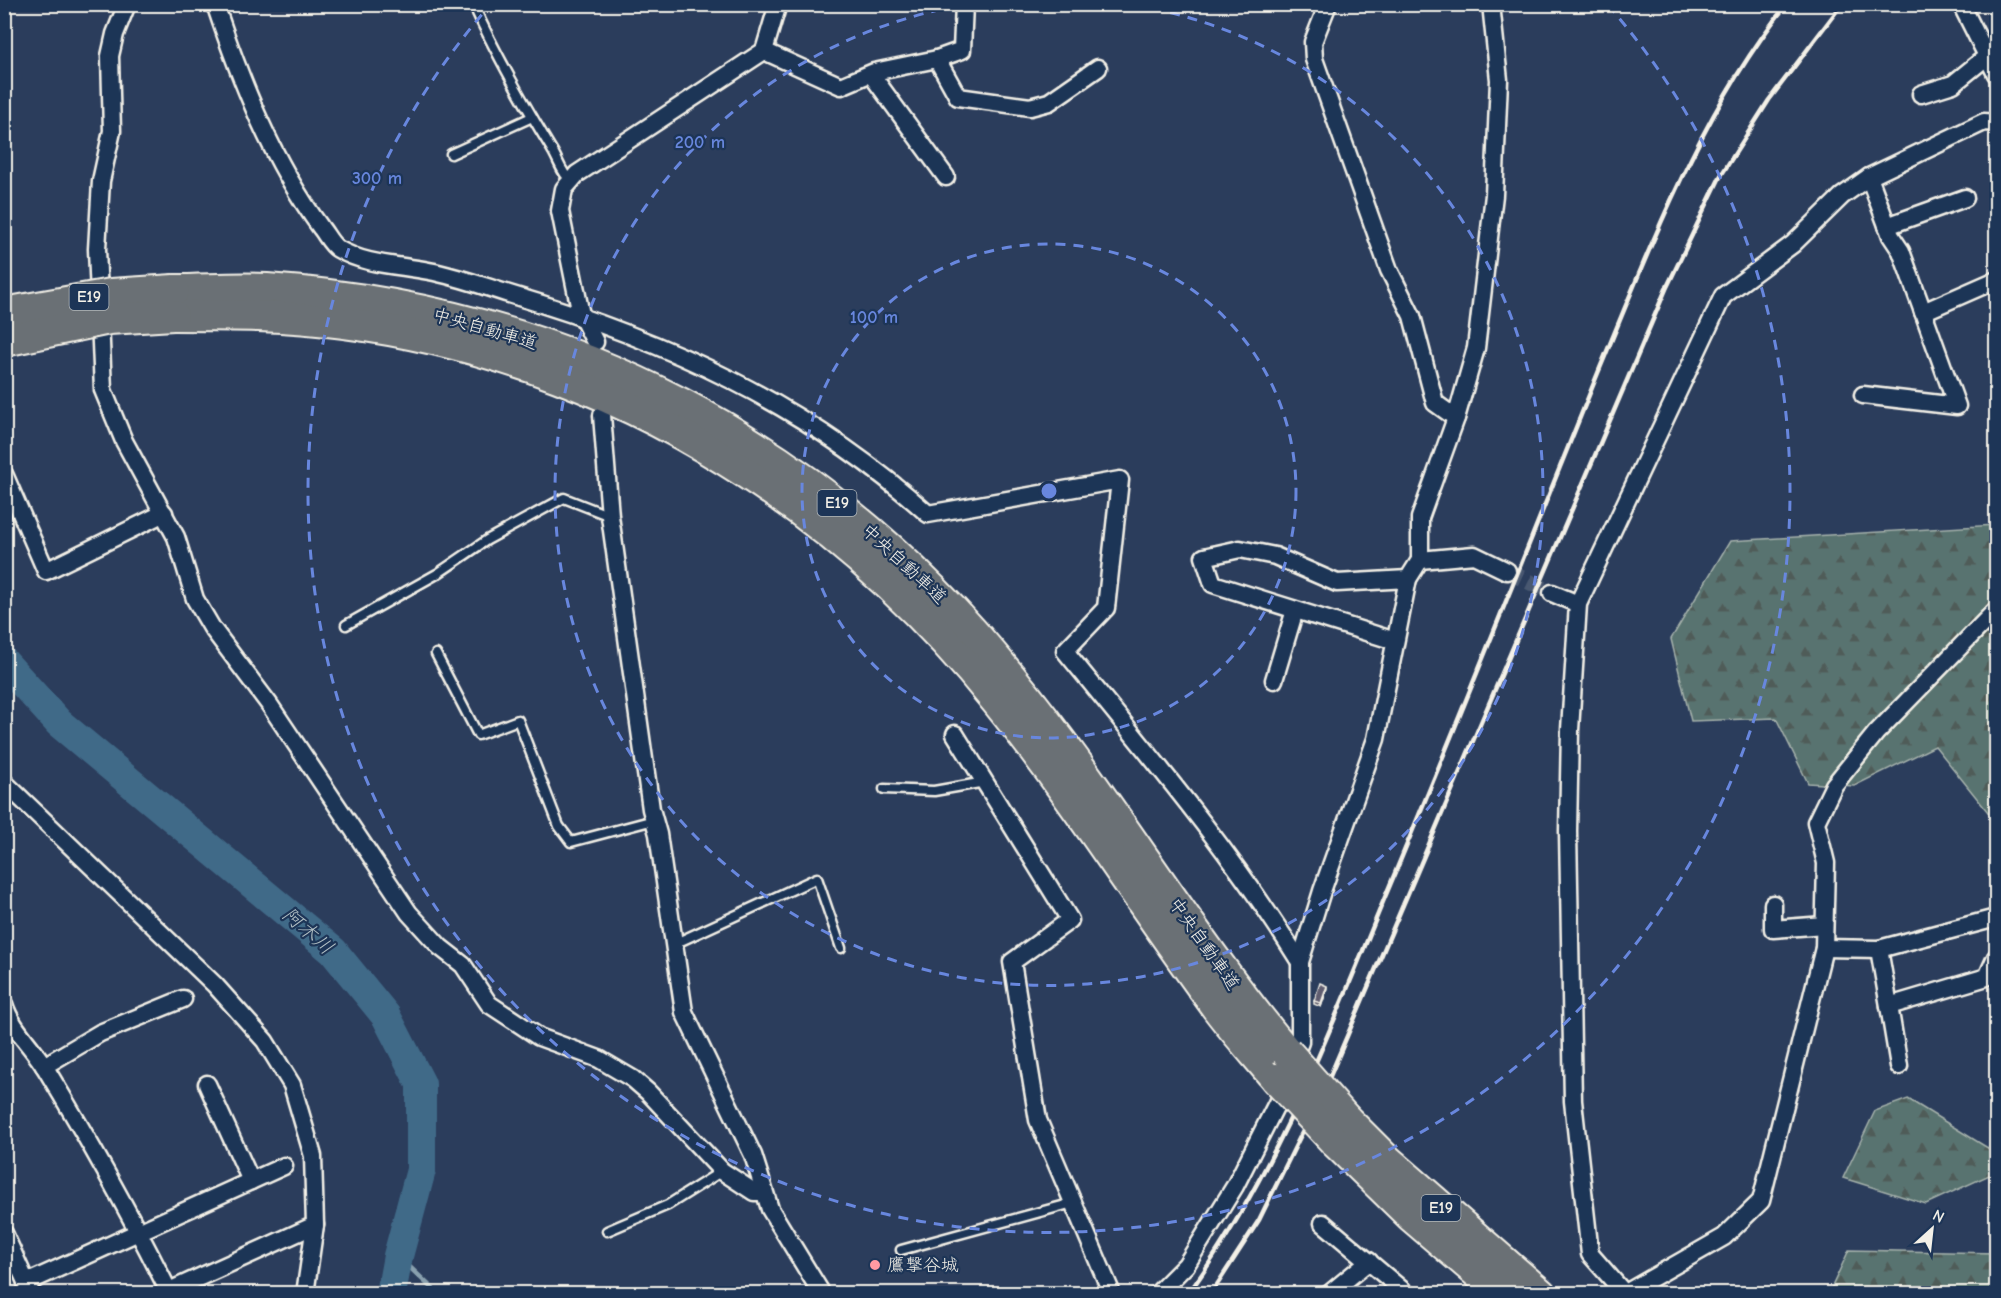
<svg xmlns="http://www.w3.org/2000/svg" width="2001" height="1298" font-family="'Comic Neue','Klee One',sans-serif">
	<defs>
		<pattern id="forest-firs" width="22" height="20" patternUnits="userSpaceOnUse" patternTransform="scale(1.5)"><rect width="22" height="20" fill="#597370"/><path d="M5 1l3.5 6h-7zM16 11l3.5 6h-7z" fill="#505b59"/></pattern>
	</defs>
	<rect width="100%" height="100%" fill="#2b3d5c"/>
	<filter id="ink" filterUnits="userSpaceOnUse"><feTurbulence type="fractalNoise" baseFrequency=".0167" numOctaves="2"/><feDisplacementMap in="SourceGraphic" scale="12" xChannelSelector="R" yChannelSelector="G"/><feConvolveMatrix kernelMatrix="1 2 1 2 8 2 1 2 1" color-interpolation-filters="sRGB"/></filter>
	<g filter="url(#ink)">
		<g fill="url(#forest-firs)" stroke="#a6b2ac" stroke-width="1.5">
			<path d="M1996 525V822L1935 746 1854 786 1808 783 1776 718 1691 721 1671 639 1730 541Z"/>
			<path d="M1908 1099 1996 1153V1172L1926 1204 1843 1178 1875 1111Z"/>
			<path d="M1849 1250 1996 1253V1293H1829Z"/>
		</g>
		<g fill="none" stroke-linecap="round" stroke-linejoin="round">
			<path stroke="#89a0ae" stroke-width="5" d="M398 1256 438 1294"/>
			<path stroke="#416a88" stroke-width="30" d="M4 662 59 723 333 951 386 1016 421 1084V1170L398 1256 391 1294"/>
			<path stroke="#495871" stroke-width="16" stroke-dasharray="16 8" stroke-linecap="butt" d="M1507 571 1552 593"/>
			<defs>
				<g id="lane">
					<path d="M473 4C496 55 523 102 552 150 559 161 561 173 571 181"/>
					<path d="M451 154 532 117"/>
					<path d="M346 625 437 574 487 540 564 498 610 516"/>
					<path d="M436 654 478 735 518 720 559 826 571 842 654 820"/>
					<path d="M884 789 934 791 985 782"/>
					<path d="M674 944 817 878 841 948"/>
					<path d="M607 1231 668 1205 722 1171"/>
					<path d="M901 1250 1073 1203"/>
				</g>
				<g id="street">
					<path d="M127 4 115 34 110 56 112 131 101 181 97 249 103 390 124 441 176 537 195 599 212 628 269 704 409 913 440 947 463 965 489 1004 539 1037 599 1059 633 1079 648 1092 722 1171 754 1192H764"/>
					<path d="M215 4C241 82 272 161 321 228 326 234 331 245 338 249 365 265 399 265 429 271 456 276 483 286 509 294 665 340 806 404 928 514L1120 480 1106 608 1065 651C1147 752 1231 851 1300 962"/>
					<path d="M1328 4 1313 42 1314 59 1389 270 1412 316 1435 403 1456 418"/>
					<path d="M1961 4 1996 74"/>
					<path d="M764 51 778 4"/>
					<path d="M937 59 958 97 1030 107 1049 102 1098 68"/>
					<path d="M871 74 946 177"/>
					<path d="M1921 94 1953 84 1996 49"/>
					<path d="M1887 226 1965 198"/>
					<path d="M1923 312 1996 280"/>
					<path d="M595 342 581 315 560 211 564 189 577 174 764 51 841 86 874 72 937 59 962 50 964 4"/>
					<path d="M1863 395 1957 406 1901 251 1891 236 1869 177"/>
					<path d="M602 415 610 516 651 809 658 834 684 1012 753 1155 770 1209 822 1294"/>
					<path d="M4 474 46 571 164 513"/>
					<path d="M1420 560 1474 555 1507 571"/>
					<path d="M1552 593 1578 604"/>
					<path d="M1395 641 1213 584 1204 557 1240 549 1275 556 1337 583 1408 579"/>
					<path d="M1274 680 1295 610"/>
					<path d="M955 734 1070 920 1012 962 1038 1120 1112 1294"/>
					<path d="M6 784 215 985 265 1041 292 1085 313 1156 315 1225 305 1294"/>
					<path d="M1773 904V929L1824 925"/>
					<path d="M1824 948 1879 949 1996 918"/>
					<path d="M1879 949 1889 1006"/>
					<path d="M4 1004C11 1028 33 1047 46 1069 90 1142 132 1217 170 1294"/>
					<path d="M44 1066 100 1033 183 999"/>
					<path d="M1899 1066 1889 1006 1987 977 1996 957"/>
					<path d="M207 1084 251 1181"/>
					<path d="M1323 1223 1407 1294"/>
					<path d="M4 1233 31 1293"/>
					<path d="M26 1283 284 1166"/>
					<path d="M169 1291 315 1225"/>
					<path d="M1157 1294 1186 1265 1235 1186 1277 1103 1300 1042V962L1322 891 1376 739 1408 579 1420 560V518L1456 418 1476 348 1494 195 1499 80 1491 4"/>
					<path d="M1329 1294 1369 1261"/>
					<path d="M1624 1294 1724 1237 1761 1201 1824 948 1826 863 1816 822 1834 785 1876 733 1996 610"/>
					<path d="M1625 1294 1590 1254 1573 1101 1568 831 1570 730 1578 604 1723 296 1793 244 1842 196 1869 177 1984 122 1996 123"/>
				</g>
				<g id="highway">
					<path d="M174 290C205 290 236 287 267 289 566 310 823 443 1011 677 1109 797 1187 932 1286 1051"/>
					<path d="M173 315C230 315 286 315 343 323 605 357 833 498 997 702 1076 800 1142 906 1217 1008 1235 1032 1256 1055 1276 1079"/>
					<path d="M1346 1119 1385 1158 1541 1294"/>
					<path d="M1335 1142 1411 1216 1502 1294"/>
				</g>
			</defs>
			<use href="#lane" stroke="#f4f1e8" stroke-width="13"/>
			<use href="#street" stroke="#f4f1e8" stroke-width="21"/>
			<use href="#highway" stroke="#f4f1e8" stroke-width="34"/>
			<use href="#lane" stroke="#1d3557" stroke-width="8"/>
			<use href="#street" stroke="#1d3557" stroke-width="16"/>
			<use href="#highway" stroke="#6b7074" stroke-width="30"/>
			<g stroke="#f4f1e8" stroke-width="4.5">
				<path d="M1188 1294C1276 1173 1328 1035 1385 897 1458 723 1527 548 1598 373 1651 246 1700 113 1787 4"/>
				<path d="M1211 1294 1259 1220 1330 1076 1666 289 1720 177 1769 100 1842 4"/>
			</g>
			<defs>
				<g id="highway-bridge">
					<path d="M4 313 111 294 174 290"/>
					<path d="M4 341 109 319 173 315"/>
					<path d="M1286 1051 1346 1119"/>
					<path d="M1276 1079 1335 1142"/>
				</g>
			</defs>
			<use href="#highway-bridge" stroke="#f4f1e8" stroke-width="34" stroke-linecap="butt"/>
			<use href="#highway-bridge" stroke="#6b7074" stroke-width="30"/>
		</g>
		<path fill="#535060" stroke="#f4f1e8" stroke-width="1.5" d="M1327 989 1321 1007 1314 1004V1001Z"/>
		<path fill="#44414e" stroke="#f4f1e8" stroke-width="1.5" d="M1327 986V989L1321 1007V1003Z"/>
		<path fill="#615d70" stroke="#f4f1e8" stroke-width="1.5" d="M1320 983 1327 986 1321 1003 1314 1001Z"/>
	</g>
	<g fill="none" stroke="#6887de" stroke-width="3" stroke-dasharray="10 8">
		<circle cx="1049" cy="491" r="247"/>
		<path d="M1135 5A494 494 0 1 1 963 5"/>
		<path d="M1608 5A741 741 0 1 1 490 5"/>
	</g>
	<circle fill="#ff9aa2" stroke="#1d3557" stroke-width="2" cx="875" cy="1265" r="6"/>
	<g text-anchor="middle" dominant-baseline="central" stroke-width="4.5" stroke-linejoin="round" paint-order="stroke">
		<g fill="#1d3557" stroke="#b4b9bc" stroke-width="1.5">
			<rect x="69.5" y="284" width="39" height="26" rx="4.5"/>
			<rect x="817.5" y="490" width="39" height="26" rx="4.5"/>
			<rect x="1421.5" y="1195" width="39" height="26" rx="4.5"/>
		</g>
		<g font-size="16" font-weight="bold" fill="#f4f1e8">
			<text x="89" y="297">E19</text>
			<text x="837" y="503">E19</text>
			<text x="1441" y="1208">E19</text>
		</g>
		<g font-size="18" fill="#f4f1e8" stroke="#1d3557">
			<text transform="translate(485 329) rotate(16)">中央自動車道</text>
			<text transform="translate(904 564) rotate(43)">中央自動車道</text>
			<text transform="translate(1204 944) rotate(55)">中央自動車道</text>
		</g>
		<g font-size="18" fill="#f4f1e8" stroke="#1d3557" text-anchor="start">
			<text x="887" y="1265">鷹撃谷城</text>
		</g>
		<g font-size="20" font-style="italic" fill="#b5c2c6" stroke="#1d3557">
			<text transform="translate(308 931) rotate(41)">阿木川</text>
		</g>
	</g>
	<circle cx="1049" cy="491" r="9" fill="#6887de" stroke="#1d3557" stroke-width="3"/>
	<g font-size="18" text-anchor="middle" font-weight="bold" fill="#6887de" stroke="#1d3557" stroke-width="4.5" stroke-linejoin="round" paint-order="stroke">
		<text x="700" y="148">200 m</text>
		<text x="377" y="184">300 m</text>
		<text x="874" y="323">100 m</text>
	</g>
	<rect width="2001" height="1298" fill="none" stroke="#1d3557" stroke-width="24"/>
	<rect x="12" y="12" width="1977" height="1274" fill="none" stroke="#f4f1e8" stroke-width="2" filter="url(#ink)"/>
	<g transform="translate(1932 1229) rotate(27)" stroke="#1d3557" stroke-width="4.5" paint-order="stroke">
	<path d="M0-4.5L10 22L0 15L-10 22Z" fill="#f4f1e8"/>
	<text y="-9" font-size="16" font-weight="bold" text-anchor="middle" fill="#f4f1e8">N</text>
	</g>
</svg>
